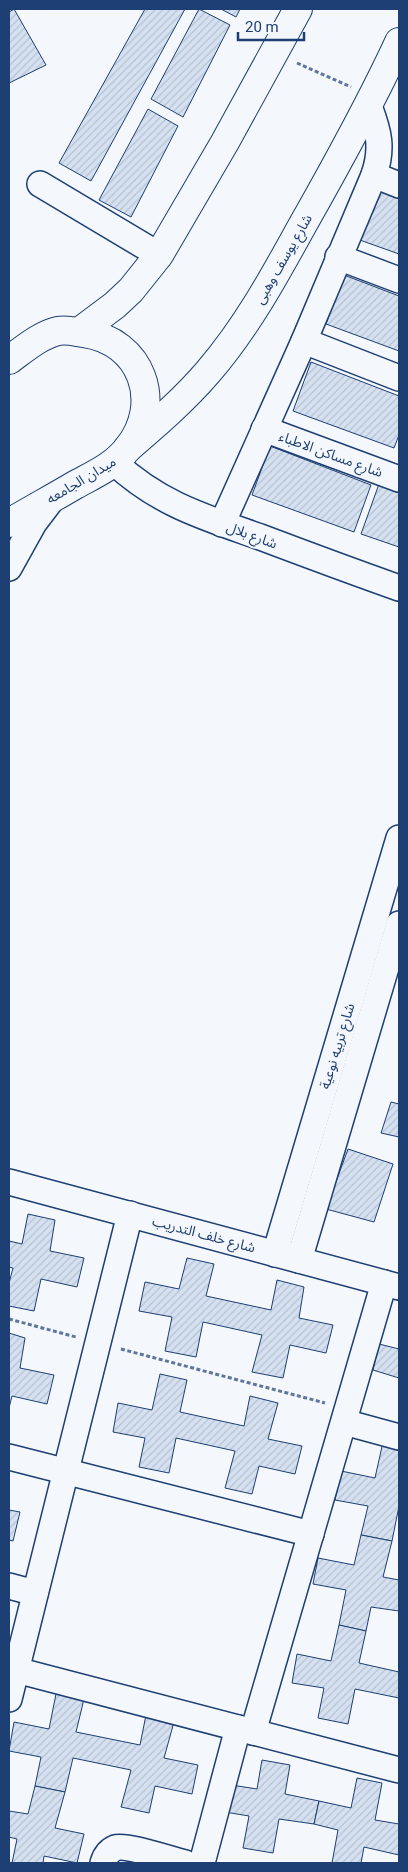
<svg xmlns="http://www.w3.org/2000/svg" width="408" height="1872" font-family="Roboto,'Noto Sans Arabic',sans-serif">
	<defs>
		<pattern id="building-hatch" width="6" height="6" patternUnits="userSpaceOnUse" patternTransform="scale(1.25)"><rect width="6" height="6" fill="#d5e0f0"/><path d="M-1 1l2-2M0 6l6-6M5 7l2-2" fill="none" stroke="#b6c1d1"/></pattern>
	</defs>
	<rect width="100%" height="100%" fill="#f4f7fb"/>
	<g fill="url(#building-hatch)" stroke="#1d3f73">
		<path d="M14 9 46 65 9 83V12Z"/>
		<path d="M145 9H185L91 181 59 163Z"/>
		<path d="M199 9 230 25 183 117 151 99Z"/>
		<path d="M221 9H240L236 17Z"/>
		<path d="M148 109 178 126 131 217 99 200Z"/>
		<path d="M375 189 399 199V254L357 239Z"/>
		<path d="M344 275 399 296V351L326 324Z"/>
		<path d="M311 362 399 396V435L394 448 293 411Z"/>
		<path d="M270 446 371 485 354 532 252 495Z"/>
		<path d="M379 484 399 492V547L361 534Z"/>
		<path d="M391 1102 399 1104V1137L381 1133Z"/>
		<path d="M348 1149 393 1164 374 1222 326 1209Z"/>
		<path d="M28 1214 55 1220 50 1251 84 1258 77 1287 41 1279 34 1311 9 1306V1283L13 1268 9 1267V1241L22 1244Z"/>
		<path d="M187 1258 214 1264 206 1296 271 1310 277 1280 304 1287 299 1318 333 1325 326 1353 290 1345 283 1378 252 1372 262 1335 203 1322 196 1357 165 1351 172 1317 139 1311 145 1282 179 1289Z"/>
		<path d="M9 1333 25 1338 20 1368 54 1375 47 1404 12 1396 9 1408Z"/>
		<path d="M379 1344 399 1349V1378L373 1370Z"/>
		<path d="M160 1374 187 1380 180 1412 244 1426 250 1396 278 1403 268 1439 302 1446 295 1474 259 1466 252 1494 225 1488 235 1451 176 1438 169 1473 139 1467 145 1438 113 1432 118 1403 152 1410Z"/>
		<path d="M383 1442 399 1446V1506L392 1541 361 1535 368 1506 335 1500 341 1471 375 1478Z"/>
		<path d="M9 1510 20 1512 13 1541 9 1540Z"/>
		<path d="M361 1535 392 1541 383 1577 399 1580V1611L371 1607 366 1631 339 1625 346 1590 313 1584 318 1558 354 1565Z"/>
		<path d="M339 1625 366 1631 359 1663 399 1672V1698L355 1689 348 1724 318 1718 324 1688 292 1683 297 1654 331 1661Z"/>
		<path d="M56 1694 84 1699 76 1732 140 1745 146 1715 174 1722 164 1758 198 1765 192 1794 155 1786 149 1813 121 1807 131 1770 73 1758 65 1792 35 1786 41 1757 9 1751 14 1722 49 1729Z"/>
		<path d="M262 1760 290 1765 285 1794 319 1801 314 1824 279 1819 273 1853 243 1848 249 1816 219 1811 225 1784 257 1789Z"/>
		<path d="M357 1778 382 1783 375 1820 399 1824V1855L364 1847 361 1863H332L338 1830 314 1824 319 1801 351 1808Z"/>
		<path d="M35 1786 65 1792 55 1828 84 1834 77 1863 44 1856 43 1863H12L17 1839 9 1837V1811L28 1814Z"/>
	</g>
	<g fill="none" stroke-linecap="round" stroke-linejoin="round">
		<defs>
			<g id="minor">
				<path d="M374 175 399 185"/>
				<path d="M40 184 159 255"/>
				<path d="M338 257 399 280"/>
				<path d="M304 341 399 378"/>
				<path d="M264 429 399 479"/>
				<path d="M115 463C160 505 207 518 263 538 308 555 354 572 399 588"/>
				<path d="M222 524 304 341 374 175C383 148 379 132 369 106"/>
				<path d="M9 568 34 523 53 498"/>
				<path d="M9 1182 399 1287"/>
				<path d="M275 1254 399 838"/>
				<path d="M299 1260 399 924"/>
				<path d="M344 1422 399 1437"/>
				<path d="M9 1457 311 1534"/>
				<path d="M9 1586 35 1593"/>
				<path d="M16 1670 399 1770"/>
				<path d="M9 1699 130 1214"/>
				<path d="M253 1732 384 1283"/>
				<path d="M103 1863C105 1856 108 1851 115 1848 126 1844 172 1860 185 1863"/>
				<path d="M202 1863 238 1728"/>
			</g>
			<g id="major">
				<path d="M79 332 115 305 131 290 159 255 225 142 298 9"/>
				<path d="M9 360C23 350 40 335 58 331 67 329 76 332 84 333 142 341 164 403 128 448 114 466 95 474 75 485 53 498 31 510 9 523"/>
				<path d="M128 448C156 424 184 400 208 372 246 328 274 277 302 226 336 166 370 105 399 42"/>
			</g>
		</defs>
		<use href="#minor" stroke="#1d3f73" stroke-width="28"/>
		<use href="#major" stroke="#1d3f73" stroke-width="30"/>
		<g stroke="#5e769c" stroke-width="3" stroke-dasharray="4 2.5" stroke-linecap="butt">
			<path d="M297 63 351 87"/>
			<path d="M9 1319 76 1337"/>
			<path d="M121 1349 325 1403"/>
		</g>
		<use href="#minor" stroke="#f4f7fb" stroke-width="25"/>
		<use href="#major" stroke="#f4f7fb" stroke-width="28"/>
	</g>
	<g text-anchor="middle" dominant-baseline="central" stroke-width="4" stroke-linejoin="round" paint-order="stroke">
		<g font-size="14" fill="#1d3f73" stroke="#f4f7fb">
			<text transform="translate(283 259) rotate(-60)">شارع يوسف وهبى</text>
			<text transform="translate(331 454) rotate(20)">شارع مساكن الاطباء</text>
			<text transform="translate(81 480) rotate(-31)">ميدان الجامعه</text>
			<text transform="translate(252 535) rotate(20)">شارع بلال</text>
			<text transform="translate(337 1046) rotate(-73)">شارع تربيه نوعية</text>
			<text transform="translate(204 1234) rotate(15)">شارع خلف التدريب</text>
		</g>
	</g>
	<rect width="408" height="1872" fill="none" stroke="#1d3f73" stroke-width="20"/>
	<path d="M238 32v8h66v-8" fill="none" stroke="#1d3f73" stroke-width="2.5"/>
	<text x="245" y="32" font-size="15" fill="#1d3f73" stroke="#f4f7fb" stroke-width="4" paint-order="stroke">20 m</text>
</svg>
